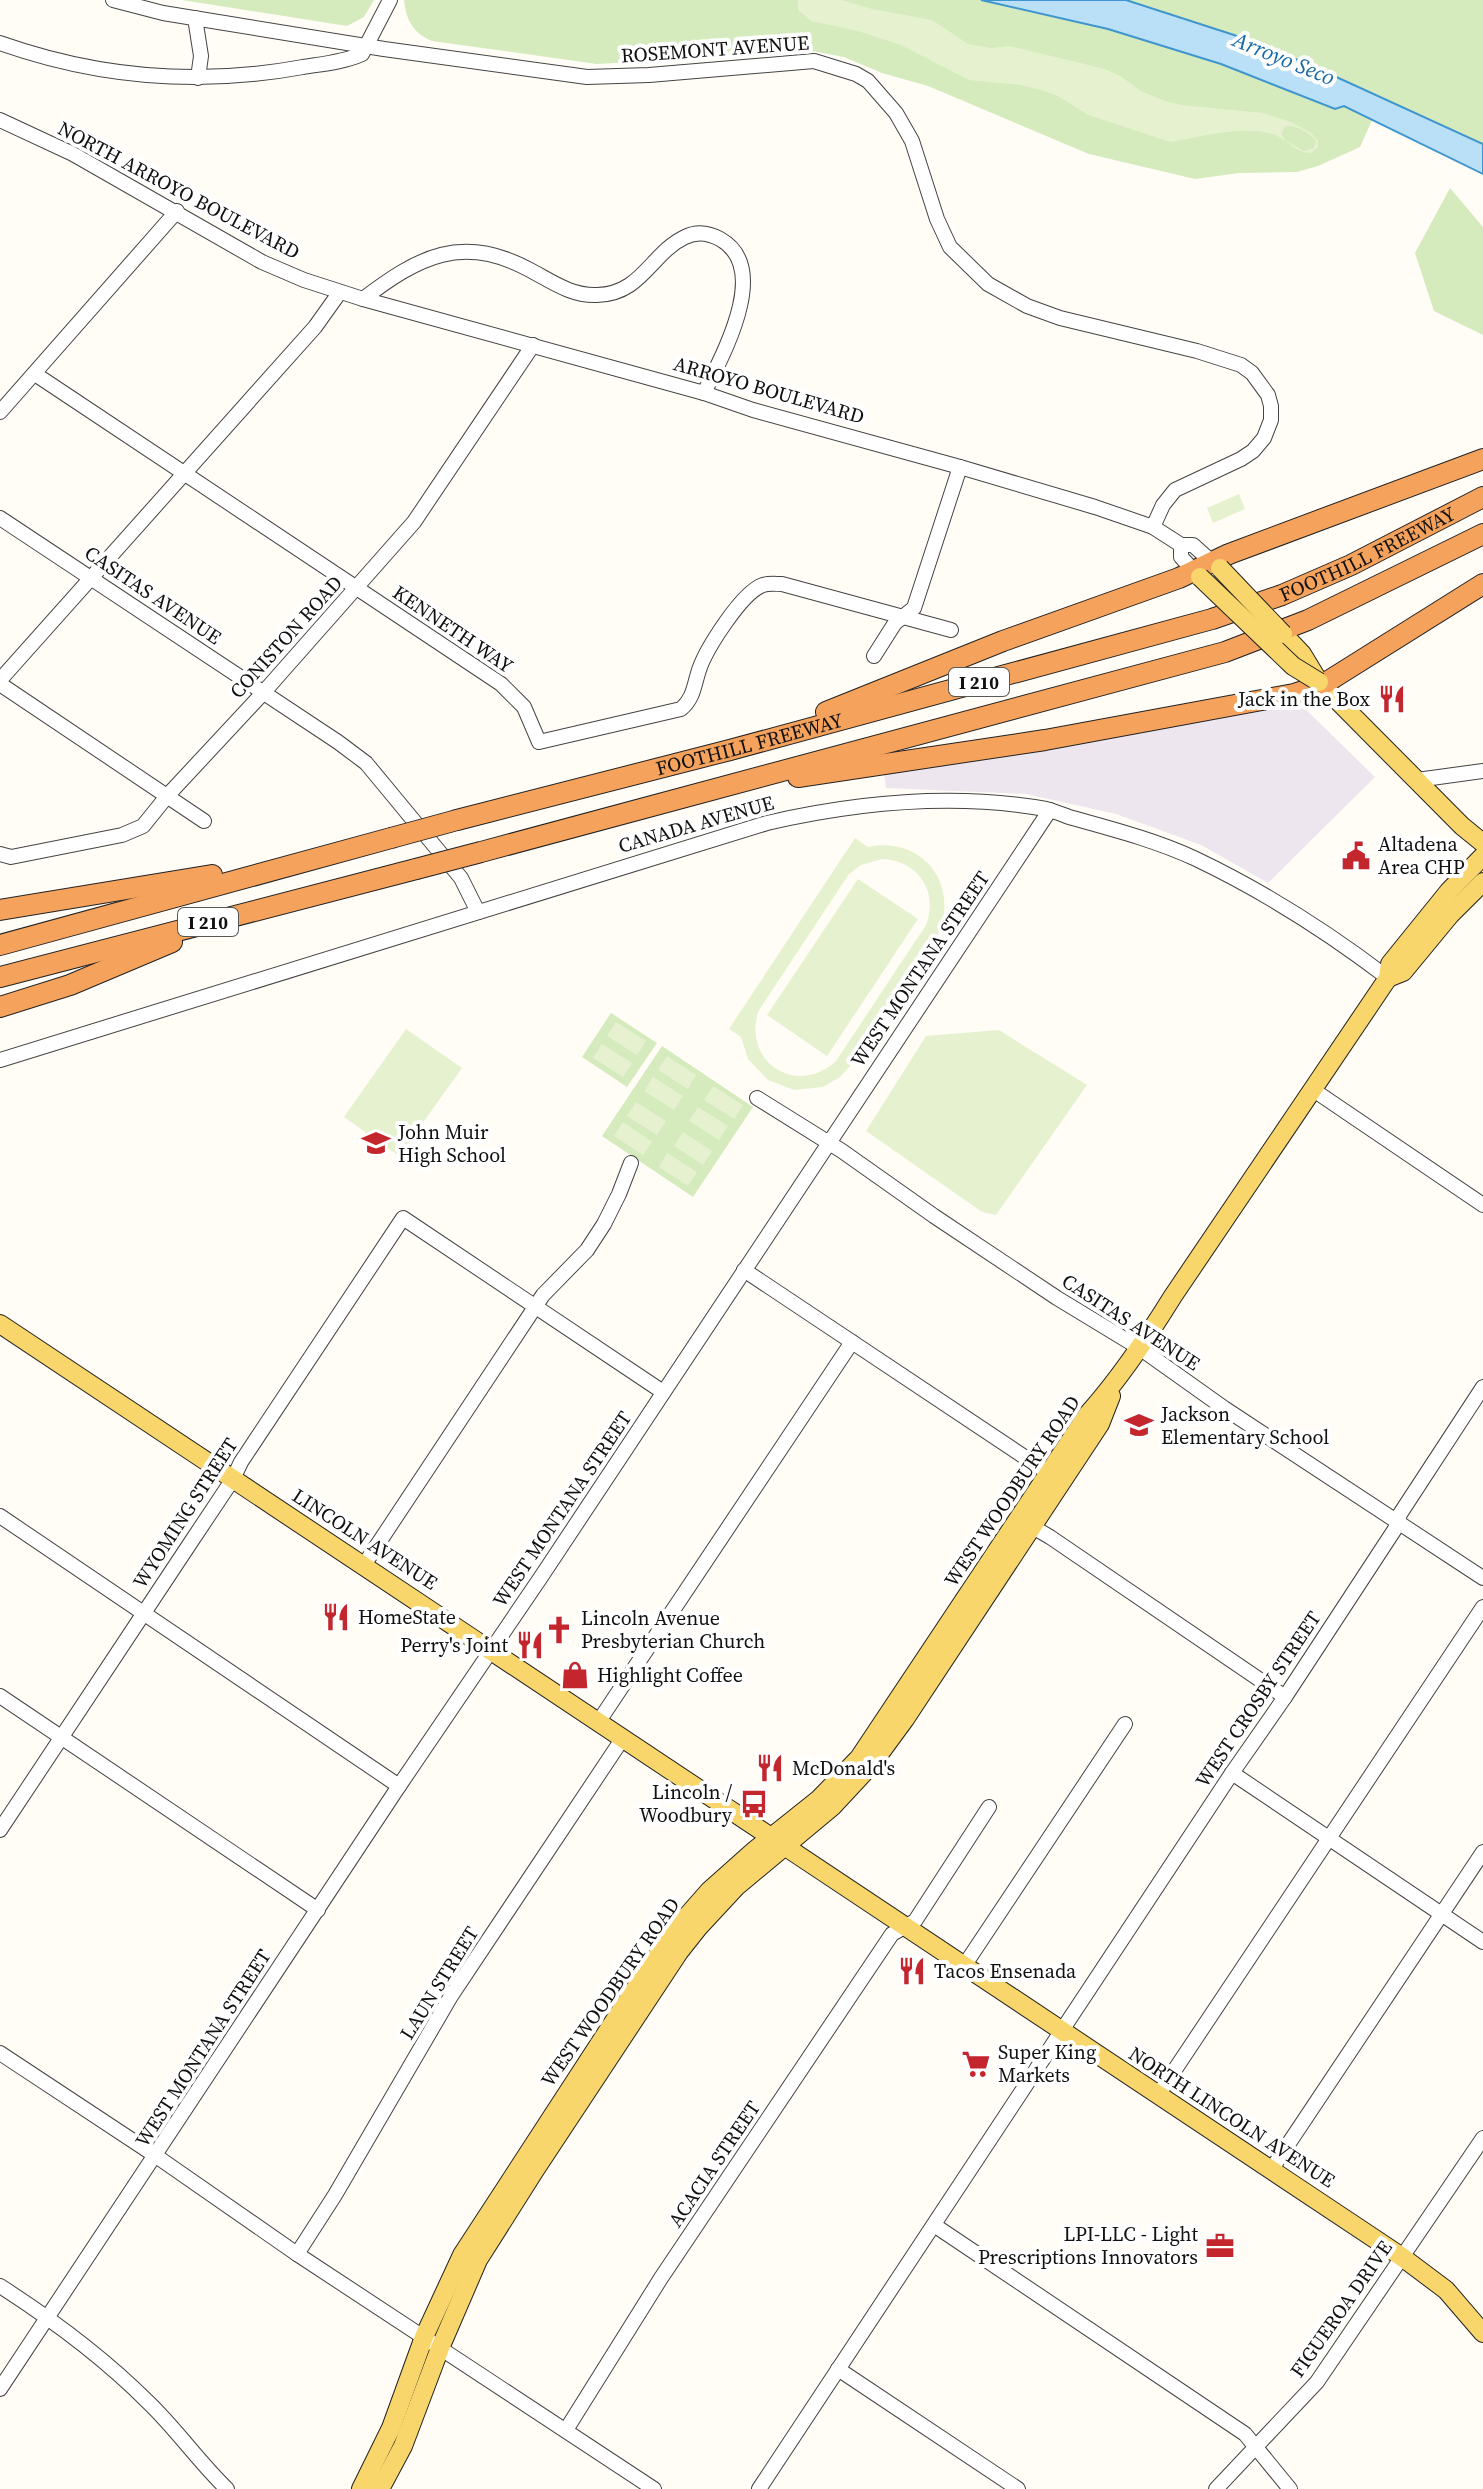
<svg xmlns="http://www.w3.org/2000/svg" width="1483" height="2489" font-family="'Source Serif 4',serif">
	<rect width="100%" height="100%" fill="#fffdf5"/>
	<path fill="#eee6ef" d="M1299 703 1375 777 1268 883 1201 845 1116 814 1026 794 886 788 884 774Z"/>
	<g fill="#d5ebbd">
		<path d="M182 0H374L364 17 347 26Z"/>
		<path d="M404 0H1483V144L1382 98 1360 147 1318 166 1297 172 1239 173 1195 179 1089 154 928 86 882 73 844 57 812 51 597 64 432 41C413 33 406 20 404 0Z"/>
		<path d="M1450 188 1483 227V335L1434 311 1415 253Z"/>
		<path d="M611 1013 657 1043 627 1087 582 1057Z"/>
		<path d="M662 1046 753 1107 693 1197 602 1136Z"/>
	</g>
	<g fill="#e6f2cf" fill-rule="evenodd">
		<path d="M798 0H841L872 9 932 20 968 44 991 48 1010 46 1105 69 1120 76 1141 91 1165 101 1181 105 1263 113 1291 122 1311 133 1318 141V147L1311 153C1294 153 1287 138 1272 134 1245 125 1198 137 1171 142L1088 115 1058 96 1044 91 1021 85 969 80 901 45 858 31 811 21 798 10ZM1285 126C1296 125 1309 132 1316 141L1314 148 1304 151 1286 141 1281 134Z"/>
		<path d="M1239 494 1245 509 1213 523 1207 508Z"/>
		<path d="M855 838 868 847C925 835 963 889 935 940L853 1063 840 1077 823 1087 794 1090 768 1080 748 1059 741 1037 729 1029ZM882 859C918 860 939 892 926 925L836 1061C796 1098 741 1061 759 1010L849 874 861 865Z"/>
		<path d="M858 879 918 919 827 1056 767 1015Z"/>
		<path d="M616 1022 646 1041 637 1055 607 1036Z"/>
		<path d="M406 1029 462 1068 399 1156 344 1117Z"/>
		<path d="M999 1030 1087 1085 996 1215 982 1212 866 1131 926 1036Z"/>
		<path d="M602 1044 632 1063 623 1077 593 1058Z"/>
		<path d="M667 1056 696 1075 688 1089 658 1070Z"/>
		<path d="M653 1077 683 1096 674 1110 644 1091Z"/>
		<path d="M713 1086 743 1105 734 1119 704 1100Z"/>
		<path d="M636 1102 666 1121 657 1135 627 1116Z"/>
		<path d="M698 1107 728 1126 719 1140 689 1121Z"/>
		<path d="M623 1122 652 1142 643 1155 614 1136Z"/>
		<path d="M683 1132 712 1151 703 1165 674 1146Z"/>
		<path d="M667 1153 697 1172 688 1186 659 1167Z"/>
	</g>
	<path fill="#b9e0f7" stroke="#3f96cf" stroke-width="2" d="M981 0H1126L1234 35 1308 64 1483 144V174L1344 106 1335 109 1221 64 1108 29Z"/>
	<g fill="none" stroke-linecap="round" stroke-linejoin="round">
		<defs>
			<g id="minor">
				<path d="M113 0 163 13 384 49 587 77 649 75 814 61 856 74 868 81 896 113 912 141 937 219 950 247 988 284 1027 306 1060 318 1197 351 1241 365 1252 373 1268 395 1271 406V420L1264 438 1253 451 1241 459 1175 490 1163 505 1153 527"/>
				<path d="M195 18 201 56 198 78"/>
				<path d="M0 43C99 78 200 86 303 67 322 64 344 62 362 54L390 0"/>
				<path d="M0 120 73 154 262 262 304 280 363 299 704 393 753 410 960 467 1095 507 1153 527 1181 545H1193L1213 563"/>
				<path d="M363 299C418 257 462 233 530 270 551 281 571 296 597 295 642 294 651 253 685 237 697 231 709 233 720 239 772 268 722 356 704 393"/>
				<path d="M35 374 501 684 524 707 539 742 681 709C694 698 694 685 699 670 706 649 742 592 763 585 768 583 776 584 782 584L951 630"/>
				<path d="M0 412 177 211"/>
				<path d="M0 518 338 742 366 763 395 798 461 878 478 912"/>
				<path d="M1181 545V557L1194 571"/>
				<path d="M874 656 895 623 914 608 960 467"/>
				<path d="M0 680 315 327 340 292"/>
				<path d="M0 684 204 821"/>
				<path d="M1417 780 1483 771"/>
				<path d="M0 854 11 857 122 835 143 826 168 795 263 693 414 522 533 345"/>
				<path d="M0 1060 767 823C858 802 954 793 1046 809 1054 811 1061 814 1069 817 1112 829 1155 840 1196 859 1263 891 1329 933 1388 978"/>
				<path d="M1312 1089 1483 1205"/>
				<path d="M757 1098 842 1151 934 1216 1057 1298 1141 1349 1224 1408 1483 1578"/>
				<path d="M744 1270 1056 1478"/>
				<path d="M0 1516 399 1786"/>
				<path d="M1026 1523 1050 1537 1285 1697"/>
				<path d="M364 1565 543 1295 587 1250 604 1224 619 1194 631 1163"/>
				<path d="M0 1696 318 1910"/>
				<path d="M599 1721 852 1342"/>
				<path d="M1232 1773 1483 1942"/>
				<path d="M0 1830 191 1542 233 1479 241 1462 403 1218 663 1392"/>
				<path d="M964 1966 1125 1724"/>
				<path d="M0 2053 156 2156 297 2254 654 2489"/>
				<path d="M1158 2095 1483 1607"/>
				<path d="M1271 2170 1483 1852"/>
				<path d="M934 2225 1245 2434 1290 2489"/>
				<path d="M297 2254 335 2195 451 1996 623 1738"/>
				<path d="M0 2286C53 2320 104 2358 149 2403 177 2430 199 2462 227 2489"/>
				<path d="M838 2369 1018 2489"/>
				<path d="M0 2389 399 1786 541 1577 1050 810"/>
				<path d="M566 2430 661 2278 892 1934 915 1921 989 1807"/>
				<path d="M759 2489 1232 1773 1285 1697 1395 1529 1400 1514 1483 1387"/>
				<path d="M1216 2489 1317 2382 1483 2138"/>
			</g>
			<g id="major">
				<path d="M1283 634 1302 654 1319 682 1462 826 1483 843"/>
				<path d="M1388 978 1403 972 1450 915 1483 882"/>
				<path d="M0 1324 1402 2257 1446 2290 1483 2333"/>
				<path d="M361 2489 391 2428 424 2337 462 2255 652 1963 687 1916 709 1891 755 1850 819 1799 859 1758 1088 1414C1121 1377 1147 1338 1173 1296L1388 978 1390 964 1449 891 1483 856"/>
				<path d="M380 2489 403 2446 440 2348 478 2260 535 2170 679 1952 698 1928 737 1886 833 1806 872 1764 905 1719 1100 1424 1111 1396"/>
			</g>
			<g id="highway">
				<path d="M826 712 1003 641 1179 578 1229 554 1483 459"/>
				<path d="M798 777 1045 740 1294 694 1322 685 1483 584"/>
				<path id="s1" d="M457 820 730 750 1212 619 1282 595 1351 565 1483 497"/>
				<path d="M481 852 1225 652 1308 620 1483 534"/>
				<path d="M0 910 212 875"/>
				<path d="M0 945 391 838"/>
				<path d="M0 977 416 869"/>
				<path d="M0 1007 70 985 172 942"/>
			</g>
		</defs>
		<use href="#minor" stroke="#444" stroke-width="16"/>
		<use href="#major" stroke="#222" stroke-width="20"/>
		<use href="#highway" stroke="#222" stroke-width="22"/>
		<use href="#minor" stroke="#fff" stroke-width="14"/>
		<use href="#major" stroke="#f9d66b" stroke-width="18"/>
		<use href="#highway" stroke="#f5a25d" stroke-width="20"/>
		<defs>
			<g id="major-bridge">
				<path d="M1220 568 1283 634"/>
				<path d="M1200 577 1293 666 1319 682"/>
			</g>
			<g id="highway-bridge">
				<path d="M391 838 457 820"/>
				<path d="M416 869 481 852"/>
			</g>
		</defs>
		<use href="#major-bridge" stroke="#222" stroke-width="20" stroke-linecap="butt"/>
		<use href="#highway-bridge" stroke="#222" stroke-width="22" stroke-linecap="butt"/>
		<use href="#major-bridge" stroke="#f9d66b" stroke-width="18"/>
		<use href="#highway-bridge" stroke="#f5a25d" stroke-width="20"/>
	</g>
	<defs>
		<symbol id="restaurant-bare" viewBox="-9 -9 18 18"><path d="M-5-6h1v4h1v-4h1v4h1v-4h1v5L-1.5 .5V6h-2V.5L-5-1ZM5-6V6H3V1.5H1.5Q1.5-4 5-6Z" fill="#c4262e" stroke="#fff" stroke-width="2.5" paint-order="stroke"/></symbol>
		<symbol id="civic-bare" viewBox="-9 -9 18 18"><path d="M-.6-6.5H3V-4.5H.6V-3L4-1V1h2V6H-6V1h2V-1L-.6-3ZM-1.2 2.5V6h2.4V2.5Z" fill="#c4262e" stroke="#fff" stroke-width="2.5" paint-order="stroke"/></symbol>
		<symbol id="school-bare" viewBox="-9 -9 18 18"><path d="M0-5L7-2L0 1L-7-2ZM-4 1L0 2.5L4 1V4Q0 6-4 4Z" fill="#c4262e" stroke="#fff" stroke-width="2.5" paint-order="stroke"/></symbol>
		<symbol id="church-bare" viewBox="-9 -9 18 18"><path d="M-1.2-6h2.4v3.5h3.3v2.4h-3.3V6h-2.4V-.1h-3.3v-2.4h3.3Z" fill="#c4262e" stroke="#fff" stroke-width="2.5" paint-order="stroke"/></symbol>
		<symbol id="shop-bare" viewBox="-9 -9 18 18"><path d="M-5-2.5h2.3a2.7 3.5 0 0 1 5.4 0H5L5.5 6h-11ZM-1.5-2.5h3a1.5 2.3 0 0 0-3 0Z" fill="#c4262e" stroke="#fff" stroke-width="2.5" paint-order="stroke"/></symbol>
		<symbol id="bus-bare" viewBox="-9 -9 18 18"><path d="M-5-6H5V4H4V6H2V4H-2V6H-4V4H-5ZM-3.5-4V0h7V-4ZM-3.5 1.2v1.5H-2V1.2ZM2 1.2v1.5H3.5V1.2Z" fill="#c4262e" stroke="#fff" stroke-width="2.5" paint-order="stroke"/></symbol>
		<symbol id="supermarket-bare" viewBox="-9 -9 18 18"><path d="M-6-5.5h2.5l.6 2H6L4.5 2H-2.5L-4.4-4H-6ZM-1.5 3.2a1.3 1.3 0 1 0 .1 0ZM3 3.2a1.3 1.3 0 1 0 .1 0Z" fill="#c4262e" stroke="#fff" stroke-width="2.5" paint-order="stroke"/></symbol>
		<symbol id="office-bare" viewBox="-9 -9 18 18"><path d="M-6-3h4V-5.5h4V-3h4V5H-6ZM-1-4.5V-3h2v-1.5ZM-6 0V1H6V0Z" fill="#c4262e" stroke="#fff" stroke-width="2.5" paint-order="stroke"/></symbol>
	</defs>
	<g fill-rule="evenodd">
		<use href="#restaurant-bare" x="1372" y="679" width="40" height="40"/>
		<use href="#civic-bare" x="1336" y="836" width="40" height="40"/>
		<use href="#school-bare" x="356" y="1123" width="40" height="40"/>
		<use href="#school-bare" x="1119" y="1405" width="40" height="40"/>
		<use href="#restaurant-bare" x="316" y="1597" width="40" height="40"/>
		<use href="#church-bare" x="539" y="1610" width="40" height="40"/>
		<use href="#restaurant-bare" x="510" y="1625" width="40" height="40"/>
		<use href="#shop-bare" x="555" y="1655" width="40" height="40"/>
		<use href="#restaurant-bare" x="750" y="1748" width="40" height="40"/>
		<use href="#bus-bare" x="734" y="1784" width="40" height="40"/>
		<use href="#restaurant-bare" x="892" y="1951" width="40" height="40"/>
		<use href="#supermarket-bare" x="956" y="2044" width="40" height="40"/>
		<use href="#office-bare" x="1200" y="2226" width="40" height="40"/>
	</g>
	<g text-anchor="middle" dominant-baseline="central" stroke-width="8" stroke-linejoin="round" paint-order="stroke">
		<g fill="#fff" stroke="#585858" stroke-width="2">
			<rect x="949" y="668" width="60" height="28" rx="6"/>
			<rect x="178" y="908" width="60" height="28" rx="6"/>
		</g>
		<g font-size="18" font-weight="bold" fill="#111">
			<text x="979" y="682">I 210</text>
			<text x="208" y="922">I 210</text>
		</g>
		<g font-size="20" fill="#111" stroke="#fff">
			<text transform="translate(715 49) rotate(-4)">ROSEMONT AVENUE</text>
			<text transform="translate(179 190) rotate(28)">NORTH ARROYO BOULEVARD</text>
			<text transform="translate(769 390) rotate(16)">ARROYO BOULEVARD</text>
			<text stroke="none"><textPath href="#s1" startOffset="950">FOOTHILL FREEWAY</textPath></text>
			<text transform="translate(153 595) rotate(34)">CASITAS AVENUE</text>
			<text transform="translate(453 629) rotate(34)">KENNETH WAY</text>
			<text transform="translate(286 637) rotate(-48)">CONISTON ROAD</text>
			<text stroke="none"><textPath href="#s1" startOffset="302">FOOTHILL FREEWAY</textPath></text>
			<text transform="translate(696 824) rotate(-16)">CANADA AVENUE</text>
			<text transform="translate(920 969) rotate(-56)">WEST MONTANA STREET</text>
			<text transform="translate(1131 1322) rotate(33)">CASITAS AVENUE</text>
			<text transform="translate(1012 1491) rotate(-56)">WEST WOODBURY ROAD</text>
			<text transform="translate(562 1509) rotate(-56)">WEST MONTANA STREET</text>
			<text transform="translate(185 1513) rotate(-57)">WYOMING STREET</text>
			<text transform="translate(365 1539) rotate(33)">LINCOLN AVENUE</text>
			<text transform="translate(1258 1699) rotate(-56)">WEST CROSBY STREET</text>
			<text transform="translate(439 1983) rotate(-58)">LAUN STREET</text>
			<text transform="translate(610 1992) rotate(-55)">WEST WOODBURY ROAD</text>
			<text transform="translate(203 2048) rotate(-57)">WEST MONTANA STREET</text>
			<text transform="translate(1232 2117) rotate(33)">NORTH LINCOLN AVENUE</text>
			<text transform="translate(714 2164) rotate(-56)">ACACIA STREET</text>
			<text transform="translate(1341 2309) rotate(-55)">FIGUEROA DRIVE</text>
		</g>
		<g font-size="20" fill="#111" stroke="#fff" text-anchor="start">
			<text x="1370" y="699" text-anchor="end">Jack in the Box</text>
			<text x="1378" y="844">Altadena<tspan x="1378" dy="23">Area CHP</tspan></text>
			<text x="398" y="1132">John Muir<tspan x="398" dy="23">High School</tspan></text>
			<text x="1161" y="1414">Jackson<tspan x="1161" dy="23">Elementary School</tspan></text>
			<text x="358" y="1617">HomeState</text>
			<text x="581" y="1618">Lincoln Avenue<tspan x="581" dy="23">Presbyterian Church</tspan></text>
			<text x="508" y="1645" text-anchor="end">Perry's Joint</text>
			<text x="597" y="1675">Highlight Coffee</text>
			<text x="792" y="1768">McDonald's</text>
			<text x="732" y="1792" text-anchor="end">Lincoln /<tspan x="732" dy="23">Woodbury</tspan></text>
			<text x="934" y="1971">Tacos Ensenada</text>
			<text x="998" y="2052">Super King<tspan x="998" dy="23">Markets</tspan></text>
			<text x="1198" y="2234" text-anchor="end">LPI-LLC - Light<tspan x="1198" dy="23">Prescriptions Innovators</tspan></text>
		</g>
		<g font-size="22" font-style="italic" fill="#1768a6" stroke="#fff">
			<text transform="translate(1284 58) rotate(22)">Arroyo Seco</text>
		</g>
	</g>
</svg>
